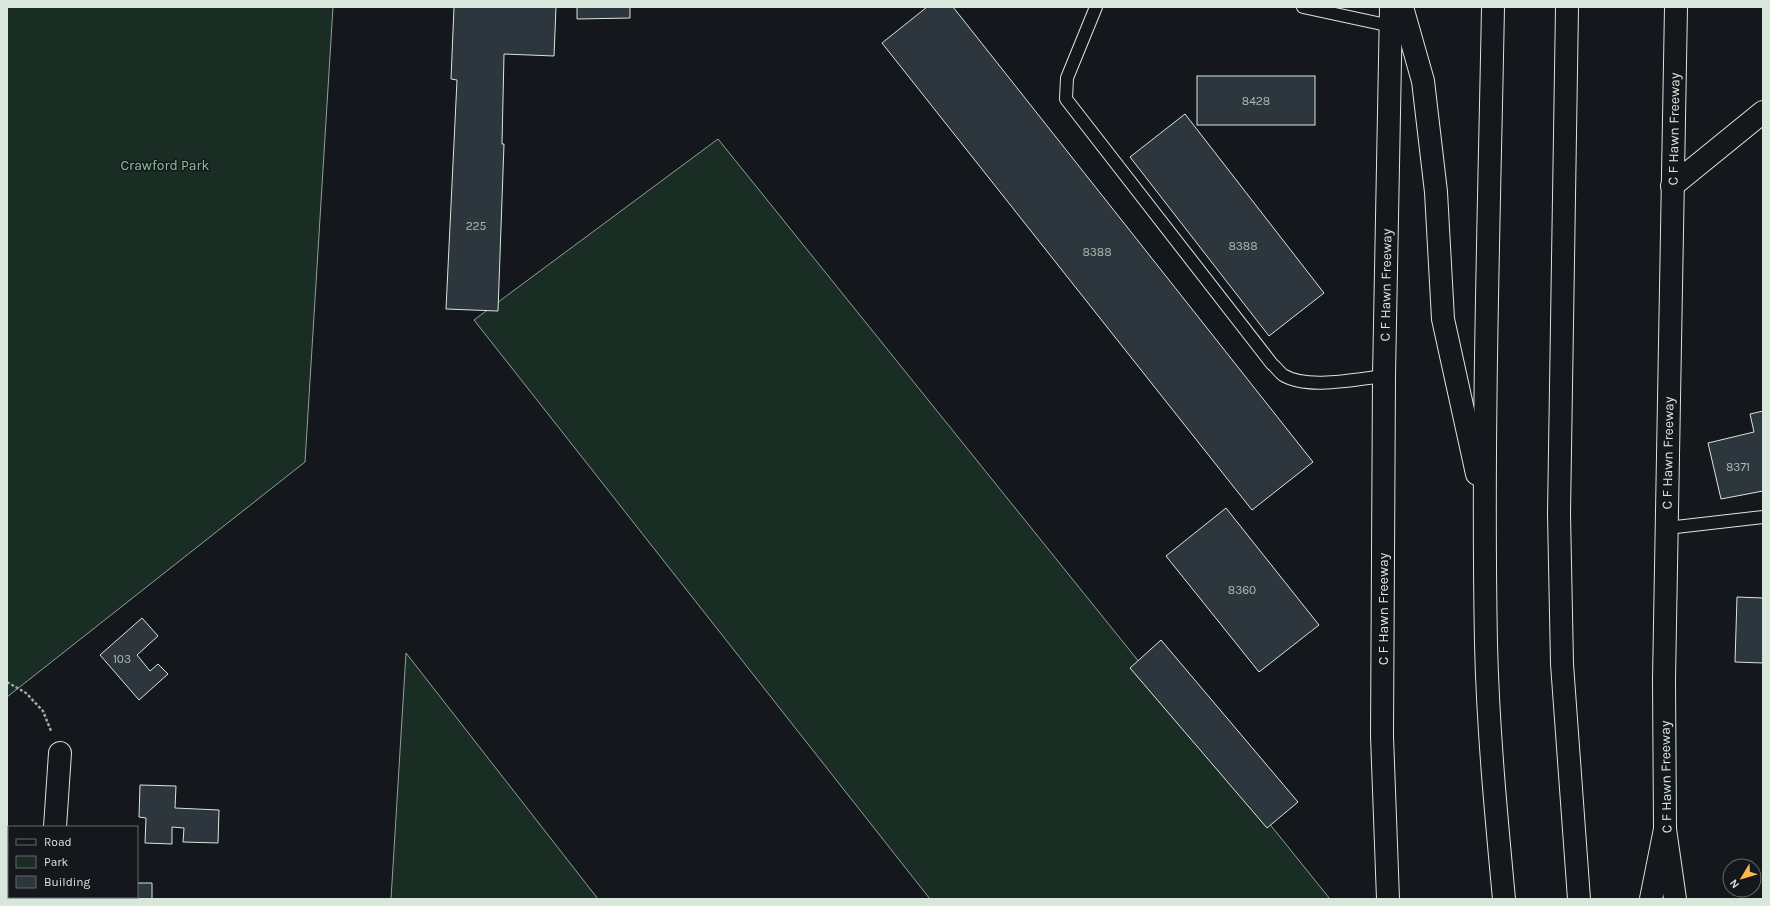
<svg xmlns="http://www.w3.org/2000/svg" width="1770" height="906" font-family="Karla,sans-serif">
	<rect width="100%" height="100%" fill="#14181c"/>
	<g fill="#1a2d24" stroke="#939e99">
		<path d="M7 7H333L305 462 7 697Z"/>
		<path d="M718 139 1330 899H930L474 320Z"/>
		<path d="M406 653 598 899H391Z"/>
	</g>
	<g fill="#2c363c" stroke="#d8e6dc">
		<path d="M454 7H556L554 56 504 54 502 144H504L498 311 446 309 457 80 451 79Z"/>
		<path d="M577 7H630V18L577 19Z"/>
		<path d="M927 7H953L1313 462 1252 510 882 43Z"/>
		<rect x="1197" y="76" width="118" height="49"/>
		<path d="M1185 114 1324 293 1269 336 1130 157Z"/>
		<path d="M1763 411V491L1721 499 1708 443 1754 432 1750 414Z"/>
		<path d="M1226 508 1319 625 1259 672 1166 556Z"/>
		<path d="M1737 597 1763 598V663L1735 662Z"/>
		<path d="M142 618 158 636 137 655 150 671 158 664 168 674 139 700 100 655Z"/>
		<path d="M1161 640 1298 802 1267 828 1130 668Z"/>
		<path d="M140 785 176 786 175 808 219 810 218 843 183 842 184 828 172 827V844L145 843 146 818 139 817Z"/>
		<path d="M137 883H152V899H156H117V897H137Z"/>
	</g>
	<g fill="none" stroke-linecap="round" stroke-linejoin="round">
		<defs>
			<g id="lane">
				<path d="M1096 7 1067 78 1066 99 1272 364C1276 367 1279 372 1283 375 1307 390 1357 379 1384 376"/>
				<path d="M1303 7 1391 26"/>
				<path d="M1667 528 1763 517"/>
			</g>
			<g id="street">
				<path d="M1672 186 1763 112"/>
				<path d="M55 827 60 753"/>
				<path d="M51 899V897"/>
			</g>
			<g id="secondary">
				<path d="M1388 899 1382 736 1384 376 1391 7"/>
				<path d="M1675 899 1665 829 1664 680 1676 7"/>
			</g>
			<g id="highway">
				<path d="M1402 7 1423 81 1436 192 1443 319 1477 474"/>
				<path d="M1493 7C1489 219 1482 432 1486 644 1488 729 1496 814 1504 899"/>
				<path d="M1567 7 1559 514 1562 664 1579 899"/>
				<path d="M1651 899 1665 829"/>
			</g>
		</defs>
		<use href="#lane" stroke="#d8e6dc" stroke-width="14"/>
		<use href="#street" stroke="#d8e6dc" stroke-width="24"/>
		<use href="#secondary" stroke="#d8e6dc" stroke-width="24"/>
		<use href="#highway" stroke="#d8e6dc" stroke-width="24"/>
		<path stroke="#9da8a2" stroke-width="2.5" stroke-dasharray="3 2" stroke-linecap="butt" d="M7 682 26 693 43 711 51 731"/>
		<use href="#lane" stroke="#14181c" stroke-width="12"/>
		<use href="#street" stroke="#14181c" stroke-width="22"/>
		<use href="#secondary" stroke="#14181c" stroke-width="22"/>
		<use href="#highway" stroke="#14181c" stroke-width="22"/>
	</g>
	<g text-anchor="middle" dominant-baseline="central" stroke-width="3" stroke-linejoin="round" paint-order="stroke">
		<g font-size="12" fill="#adbab4">
			<text x="1256" y="101">8428</text>
			<text x="476" y="226">225</text>
			<text x="1243" y="246">8388</text>
			<text x="1097" y="252">8388</text>
			<text x="1738" y="467">8371</text>
			<text x="1242" y="590">8360</text>
			<text x="122" y="659">103</text>
		</g>
		<g font-size="14" fill="#d8e6dc" stroke="#14181c">
			<text transform="translate(1674 129) rotate(-89)">C F Hawn Freeway</text>
			<text transform="translate(1386 285) rotate(-89)">C F Hawn Freeway</text>
			<text transform="translate(1668 453) rotate(-89)">C F Hawn Freeway</text>
			<text transform="translate(1383 609) rotate(-90)">C F Hawn Freeway</text>
			<text transform="translate(1666 777) rotate(-91)">C F Hawn Freeway</text>
		</g>
		<g font-size="14" fill="#8ac095" stroke="#14181c">
			<text x="165" y="165">Crawford Park</text>
		</g>
	</g>
	<rect width="1770" height="906" fill="none" stroke="#d8e6dc" stroke-width="16"/>
	<rect x="8" y="826" width="130" height="72" fill="#14181c" stroke="#626a69"/>
	<rect x="16" y="839" width="20" height="6" fill="#14181c" stroke="#626a69"/>
	<text x="44" y="846" font-size="12" fill="#d8e6dc">Road</text>
	<rect x="16" y="856" width="20" height="12" fill="#1a2d24" stroke="#626a69"/>
	<text x="44" y="866" font-size="12" fill="#d8e6dc">Park</text>
	<rect x="16" y="876" width="20" height="12" fill="#2c363c" stroke="#626a69"/>
	<text x="44" y="886" font-size="12" fill="#d8e6dc">Building</text>
	<g transform="translate(1742 878) rotate(232)"><circle r="19" fill="#14181c" stroke="#626a69"/>
	<path d="M0-3L7 15L0 10L-7 15Z" fill="#ffb74d"/>
	<text y="-6" font-size="11" font-weight="bold" text-anchor="middle" fill="#d8e6dc">N</text>
	</g>
</svg>
